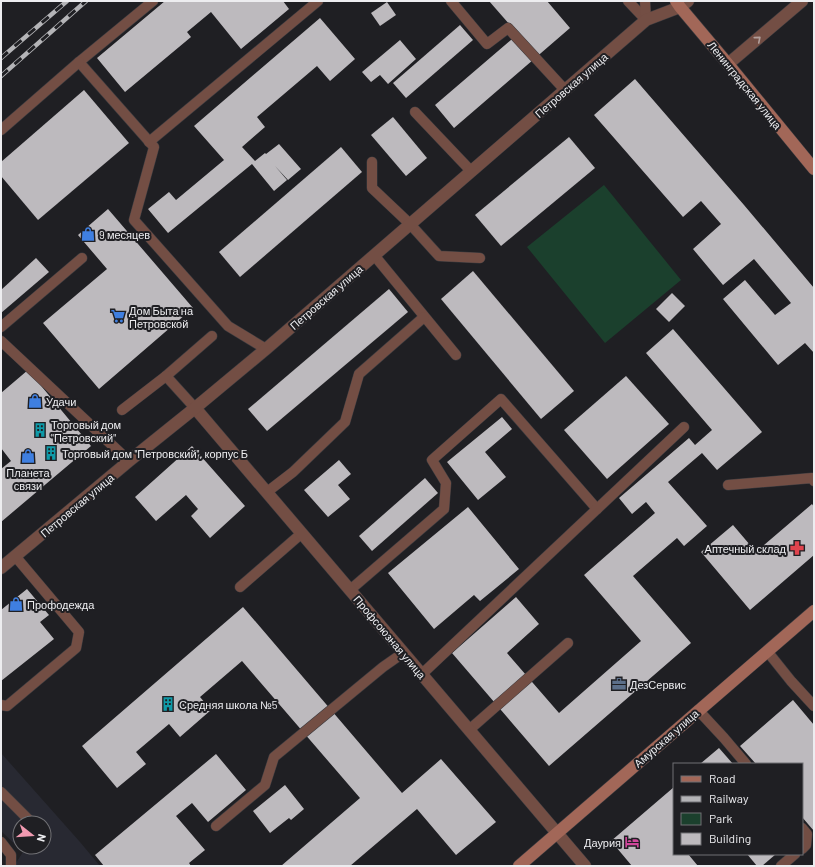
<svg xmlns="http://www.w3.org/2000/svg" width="815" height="867" font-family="Barlow,sans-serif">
	<rect width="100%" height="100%" fill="#1f1f23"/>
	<path fill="#282932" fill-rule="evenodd" d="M1 753 80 842 100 866H14L23 852 1 831ZM20 823H44V847H20Z"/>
	<path fill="#1b402d" d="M604 185 681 280 605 343 527 247Z"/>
	<g fill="#bdbabe">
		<path d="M165 1H283L289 9 241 49 211 12 187 32 191 37 125 92 97 58Z"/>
		<path d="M489 1H547L570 28 454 128 435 105 518 34Z"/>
		<path d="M387 2 396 15 380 26 371 13Z"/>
		<path d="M320 18 355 59 330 81 317 66 257 117 265 127 242 147 255 161 265 153 266 154 279 144 301 169 288 180 275 166 287 180 274 191 252 164 168 233 148 209 169 192 176 200 224 160 194 126Z"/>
		<path d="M460 25 473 40 406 98 393 83Z"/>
		<path d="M400 40 416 59 388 84 380 75 371 82 362 72Z"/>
		<path d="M635 79 744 205 814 288V353L805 343 778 365 723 299 745 280 775 315 791 303 754 259 723 285 693 249 721 224 701 201 683 217 594 115Z"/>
		<path d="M84 90 129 143 38 220 1 176V162Z"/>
		<path d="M393 117 427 158 406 176 371 135Z"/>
		<path d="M569 137 595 168 501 246 475 215Z"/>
		<path d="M341 147 362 172 240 277 219 252Z"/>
		<path d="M108 209 193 308 99 389 43 323 107 269 78 235Z"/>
		<path d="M36 258 49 272 1 313V290Z"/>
		<path d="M473 271 574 391 541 419 441 299Z"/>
		<path d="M389 289 408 312 267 431 248 409Z"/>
		<path d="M672 293 685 306 669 322 656 309Z"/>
		<path d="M673 329 762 432 717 470 702 453 668 482 707 526 684 546 677 538 633 576 691 643 549 766 452 653 516 597 539 624 507 653 559 713 641 641 584 575 655 513 646 502 632 514 619 498 689 438 695 445 712 430 646 353Z"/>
		<path d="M28 370 91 446 1 522V469L11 461 1 448V393Z"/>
		<path d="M626 376 669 424 607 479 564 430Z"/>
		<path d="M502 417 512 429 485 452 506 477 478 500 447 462Z"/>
		<path d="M192 446 245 506 210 538 191 516 198 509 186 495 156 521 135 497Z"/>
		<path d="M339 460 351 474 338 485 350 499 328 517 304 490Z"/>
		<path d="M425 478 438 493 372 551 359 536Z"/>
		<path d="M812 504 814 507V555L750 610 701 552 733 525 756 552Z"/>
		<path d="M468 507 519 569 480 601 474 595 434 629 388 573Z"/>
		<path d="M27 589 49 615 40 622 54 639 1 681V625L2 624 1 623V610Z"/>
		<path d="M243 607 402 793 441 759 496 822 456 855 417 809 350 866H281L360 798 242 661 200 697 211 710 180 737 169 724 136 752 146 764 117 788 82 746Z"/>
		<path d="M793 700 814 725V831L802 817V764H756L740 746Z"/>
		<path d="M719 748 733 764H700Z"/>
		<path d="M216 754 246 790 208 822 192 803 176 816 205 850 189 863 191 866H104L95 855Z"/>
		<path d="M285 785 304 809 291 820 289 818 270 833 253 811Z"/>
		<path d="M674 787V854H688L698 866H632L611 841Z"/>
		<path d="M747 854H776L762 866H757Z"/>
	</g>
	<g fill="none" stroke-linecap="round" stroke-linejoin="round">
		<defs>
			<g id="lane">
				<path d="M153 1 79 62 154 147 134 220 228 326 266 349"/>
				<path d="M451 1 487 44 508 28 565 90"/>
				<path d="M628 1 646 20"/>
				<path d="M645 1 646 20"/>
				<path d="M415 112 471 171"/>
				<path d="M1 130 79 62"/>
				<path d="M149 142 318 1"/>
				<path d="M372 162V188L410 224 439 256 480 258"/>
				<path d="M374 255 456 355"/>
				<path d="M1 327 82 258"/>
				<path d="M1 341 129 461"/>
				<path d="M195 408 166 376 212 336"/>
				<path d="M122 410 166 376"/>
				<path d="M728 485 812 478 814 481"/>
				<path d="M267 492 293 472 345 422 359 374 424 317"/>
				<path d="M240 587 302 533"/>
				<path d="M350 590 444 509 446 483 432 460 501 399 597 509"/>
				<path d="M767 651 791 681 814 706"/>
				<path d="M422 674 684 427"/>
				<path d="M1 705 7 706 76 648 79 632 15 556"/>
				<path d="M698 710 724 738 746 764"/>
				<path d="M469 730 568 643"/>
				<path d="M1 792 30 821"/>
				<path d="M216 826 265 785 274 757 383 667 403 653"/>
				<path d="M802 828 807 834 806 845 802 849"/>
				<path d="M1 842 11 855V866"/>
				<path d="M781 866 795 854"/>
			</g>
			<g id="street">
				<path d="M728 64 802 1"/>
				<path d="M195 408 585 866"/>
				<path d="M1 568 129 461 195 408 266 349 646 20 680 7 688 1"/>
			</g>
			<g id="secondary">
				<path d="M676 1 680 7 728 64 814 169"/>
				<path d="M519 866 814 611"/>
			</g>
		</defs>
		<use href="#lane" stroke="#3c3c40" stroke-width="11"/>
		<use href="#street" stroke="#3c3c40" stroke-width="13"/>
		<use href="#secondary" stroke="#3c3c40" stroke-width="13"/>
		<use href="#lane" stroke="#734e44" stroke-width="10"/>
		<use href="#street" stroke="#734e44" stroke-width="12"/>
		<use href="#secondary" stroke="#a26758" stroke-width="12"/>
		<defs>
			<g id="rail">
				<path d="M1 58 67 1"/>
				<path d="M1 76 86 1"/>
			</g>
		</defs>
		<use href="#rail" stroke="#b4b4b7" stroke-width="4.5"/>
		<use href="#rail" stroke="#1f1f23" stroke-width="3" stroke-dasharray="9" stroke-linecap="butt"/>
	</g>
	<defs><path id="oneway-chevron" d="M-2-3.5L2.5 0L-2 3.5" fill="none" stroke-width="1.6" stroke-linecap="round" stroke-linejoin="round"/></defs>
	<use stroke="#b09e9a" href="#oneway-chevron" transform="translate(758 39) rotate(-40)"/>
	<defs>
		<symbol id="shop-bare" viewBox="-9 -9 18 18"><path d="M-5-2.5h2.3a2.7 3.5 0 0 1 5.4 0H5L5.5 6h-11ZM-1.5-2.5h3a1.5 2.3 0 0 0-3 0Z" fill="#3f7fe0" stroke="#1f1f23" stroke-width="2.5" paint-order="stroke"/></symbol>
		<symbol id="supermarket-bare" viewBox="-9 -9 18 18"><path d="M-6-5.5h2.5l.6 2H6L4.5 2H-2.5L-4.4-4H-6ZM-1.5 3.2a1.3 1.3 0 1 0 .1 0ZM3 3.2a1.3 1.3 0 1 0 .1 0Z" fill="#3f7fe0" stroke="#1f1f23" stroke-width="2.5" paint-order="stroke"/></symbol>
		<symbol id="building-bare" viewBox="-9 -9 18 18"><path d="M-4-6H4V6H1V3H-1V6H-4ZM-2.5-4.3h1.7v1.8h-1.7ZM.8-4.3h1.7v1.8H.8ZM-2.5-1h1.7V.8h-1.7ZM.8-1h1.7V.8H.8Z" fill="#0f9aa8" stroke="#1f1f23" stroke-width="2.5" paint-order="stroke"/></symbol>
		<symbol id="pharmacy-bare" viewBox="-9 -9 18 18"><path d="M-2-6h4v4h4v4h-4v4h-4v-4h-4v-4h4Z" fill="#e0444e" stroke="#1f1f23" stroke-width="2.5" paint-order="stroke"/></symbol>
		<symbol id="office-bare" viewBox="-9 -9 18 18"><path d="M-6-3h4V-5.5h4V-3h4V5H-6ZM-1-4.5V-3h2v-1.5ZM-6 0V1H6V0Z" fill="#5c6f8a" stroke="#1f1f23" stroke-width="2.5" paint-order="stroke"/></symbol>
		<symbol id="hotel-bare" viewBox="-9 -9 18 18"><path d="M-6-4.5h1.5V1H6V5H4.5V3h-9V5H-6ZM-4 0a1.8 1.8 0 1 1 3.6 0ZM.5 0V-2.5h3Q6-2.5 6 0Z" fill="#d1479c" stroke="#1f1f23" stroke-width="2.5" paint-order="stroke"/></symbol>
	</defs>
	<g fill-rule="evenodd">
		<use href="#shop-bare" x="78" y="224" width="20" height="20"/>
		<use href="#supermarket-bare" x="108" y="306" width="20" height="20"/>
		<use href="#shop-bare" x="25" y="391" width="20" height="20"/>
		<use href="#building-bare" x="30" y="420" width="20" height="20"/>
		<use href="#building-bare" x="41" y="443" width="20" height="20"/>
		<use href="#shop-bare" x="18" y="446" width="20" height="20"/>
		<use href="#pharmacy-bare" x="787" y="538" width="20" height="20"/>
		<use href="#shop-bare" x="6" y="594" width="20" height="20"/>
		<use href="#office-bare" x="609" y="674" width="20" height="20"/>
		<use href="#building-bare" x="158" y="694" width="20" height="20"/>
		<use href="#hotel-bare" x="622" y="832" width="20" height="20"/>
	</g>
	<g text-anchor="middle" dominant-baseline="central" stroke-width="4" stroke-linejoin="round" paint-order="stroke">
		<g font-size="11" fill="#ededf0" stroke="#1f1f23">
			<text transform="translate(571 85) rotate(-41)">Петровская улица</text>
			<text transform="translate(745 85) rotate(51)">Ленинградская улица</text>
			<text transform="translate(326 297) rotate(-41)">Петровская улица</text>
			<text transform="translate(77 505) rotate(-40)">Петровская улица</text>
			<text transform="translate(390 637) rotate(50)">Профсоюзная улица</text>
			<text transform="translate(666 738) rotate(-41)">Амурская улица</text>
		</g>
		<g font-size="11" fill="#ededf0" stroke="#1f1f23" text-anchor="start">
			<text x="99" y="234">9 месяцев</text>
			<text x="129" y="310">Дом Быта на<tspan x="129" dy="13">Петровской</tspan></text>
			<text x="46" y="401">Удачи</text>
			<text x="51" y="424">Торговый дом<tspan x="51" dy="13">"Петровский"</tspan></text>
			<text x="62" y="453">Торговый дом "Петровский", корпус Б</text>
			<text x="28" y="472" text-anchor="middle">Планета<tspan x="28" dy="13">связи</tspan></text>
			<text x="786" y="548" text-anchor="end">Аптечный склад</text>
			<text x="27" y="604">Профодежда</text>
			<text x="630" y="684">ДезСервис</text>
			<text x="179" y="704">Средняя школа №5</text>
			<text x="621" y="842" text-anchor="end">Даурия</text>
		</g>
	</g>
	<rect width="815" height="867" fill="none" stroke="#ededf0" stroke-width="4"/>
	<rect x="673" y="763" width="130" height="92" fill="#1f1f23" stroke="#717175"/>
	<rect x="681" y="776" width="20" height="6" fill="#a26758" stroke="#717175"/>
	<text x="709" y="783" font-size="12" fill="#ededf0">Road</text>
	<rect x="681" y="796" width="20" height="6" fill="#b4b4b7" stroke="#717175"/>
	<text x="709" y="803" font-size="12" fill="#ededf0">Railway</text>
	<rect x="681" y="813" width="20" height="12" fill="#1b402d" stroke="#717175"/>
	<text x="709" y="823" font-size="12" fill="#ededf0">Park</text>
	<rect x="681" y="833" width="20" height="12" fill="#bdbabe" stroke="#717175"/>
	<text x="709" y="843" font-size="12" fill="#ededf0">Building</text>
	<g transform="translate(32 835) rotate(107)"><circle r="19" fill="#1f1f23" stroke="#717175"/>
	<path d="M0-3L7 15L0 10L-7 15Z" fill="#f19ab1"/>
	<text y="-6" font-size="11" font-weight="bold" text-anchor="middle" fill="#ededf0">N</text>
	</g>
</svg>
